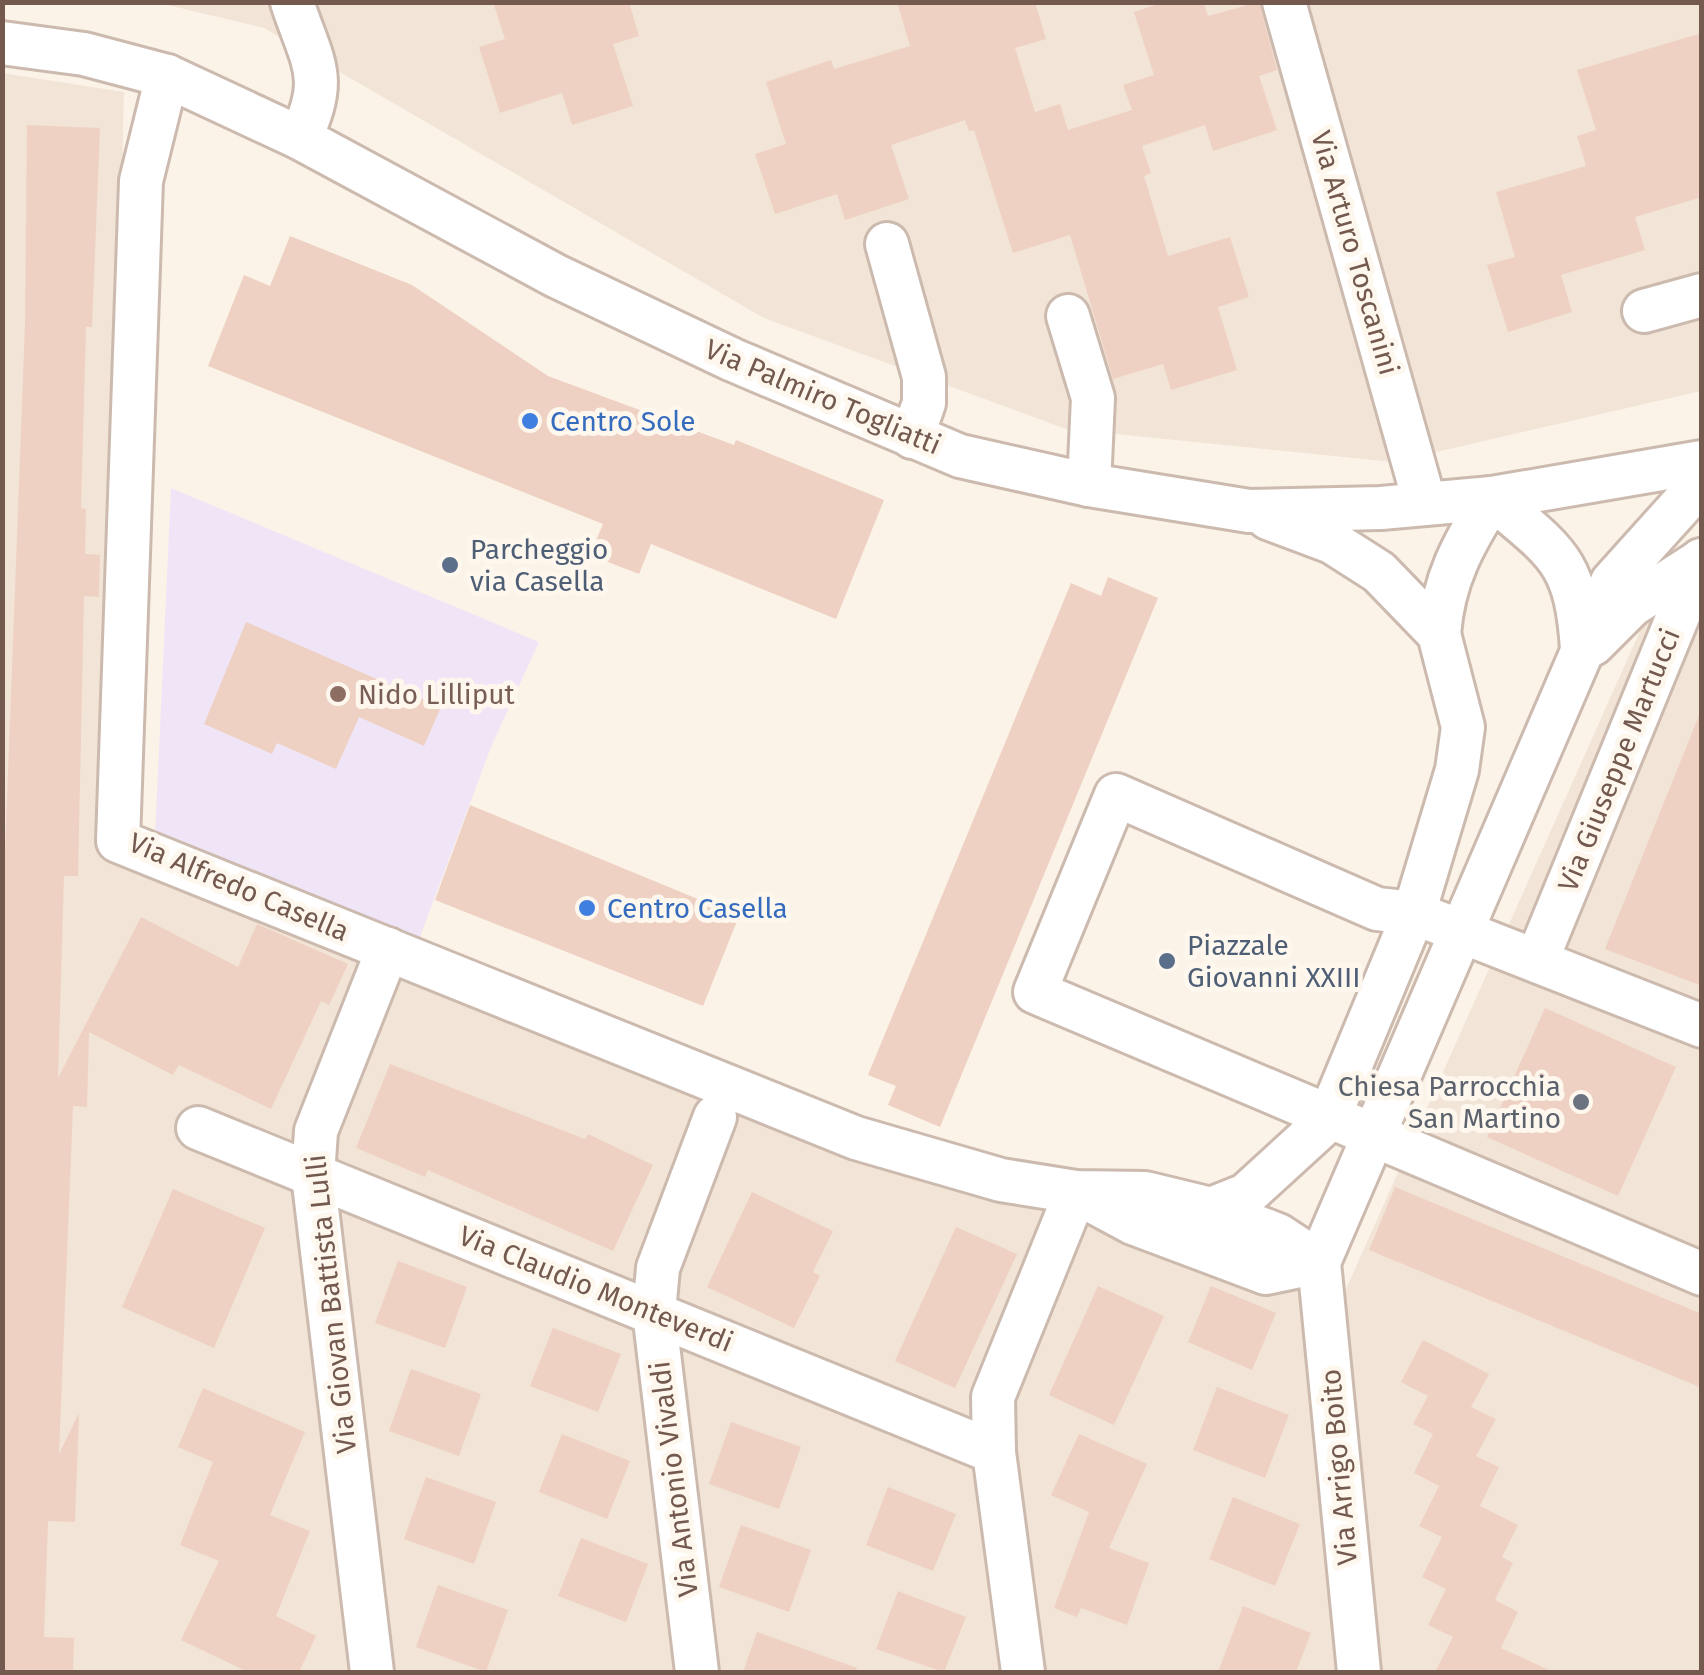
<svg xmlns="http://www.w3.org/2000/svg" width="1704" height="1675" font-family="'Fira Sans',sans-serif">
	<rect width="100%" height="100%" fill="#fbf3e8"/>
	<g fill="#f2e4d7">
		<path d="M159 3H1701V391L1393 462 1066 429 764 318 264 28Z"/>
		<path d="M2 73 124 92 106 843 1342 1298 1670 564 1701 546V1672H3Z"/>
	</g>
	<path fill="#f0e5f7" d="M171 488 539 642 491 747 416 947 155 837Z"/>
	<g fill="#eed1c2">
		<path d="M493 2H629L639 36 613 44 633 106 572 125 562 93 500 113 479 47 505 39Z"/>
		<path d="M897 2H1035L1046 39 1015 48 1035 112 1060 104 1068 130 1132 110 1123 85 1154 75 1134 12 1164 2H1203L1208 16 1259 2 1277 70 1259 76 1277 130 1213 151 1205 125 1142 146 1151 173 1144 176 1168 256 1230 237 1249 297 1218 307 1237 370 1171 390 1163 364 1113 379 1070 235 1013 253 974 130 969 131 965 120 891 145 909 199 845 220 837 194 775 214 755 154 786 144 766 82 831 60 834 69 910 46Z"/>
		<path d="M1702 33V197L1635 217 1645 250 1561 275 1572 312 1508 332 1487 265 1515 257 1496 192 1586 166 1577 136 1596 130 1577 70Z"/>
		<path d="M27 125 100 128 92 327H86L81 508 86 509 85 554 100 555 99 597 84 596 78 876H64L58 1078 141 917 238 967 257 924 348 964 329 1005 321 1001 271 1109 179 1065 173 1075 89 1032 87 1107 73 1106 59 1454 79 1413 75 1522 48 1521 44 1637 74 1638 73 1672H2V931L25 325Z"/>
		<path d="M290 236 412 285 548 376 734 445 736 440 884 500 836 619 651 544 639 574 590 555 603 524 208 366 244 275 270 286Z"/>
		<path d="M1108 577 1158 598 940 1127 888 1105 896 1086 868 1075 1071 583 1101 596Z"/>
		<path d="M246 622 441 707 424 746 359 717 336 769 277 743 272 754 204 724Z"/>
		<path d="M1700 713H1702V986L1605 949Z"/>
		<path d="M470 805 739 916 703 1006 435 900Z"/>
		<path d="M1545 1008 1676 1067 1618 1196 1487 1137Z"/>
		<path d="M390 1064 585 1139 588 1134 653 1165 613 1251 428 1170 425 1177 356 1148Z"/>
		<path d="M1395 1187 1702 1314V1388L1369 1250Z"/>
		<path d="M173 1189 265 1228 214 1348 122 1307Z"/>
		<path d="M752 1192 833 1231 813 1272 820 1276 794 1328 707 1287Z"/>
		<path d="M956 1227 1017 1254 955 1388 895 1361Z"/>
		<path d="M398 1261 467 1287 445 1348 375 1323Z"/>
		<path d="M1098 1286 1164 1316 1114 1425 1049 1395Z"/>
		<path d="M1211 1286 1276 1313 1252 1370 1188 1342Z"/>
		<path d="M553 1328 621 1354 598 1412 530 1386Z"/>
		<path d="M1423 1340 1489 1374 1471 1407 1496 1419 1476 1456 1499 1467 1480 1506 1518 1525 1502 1557 1513 1563 1495 1600 1518 1612 1501 1648 1553 1672H1435L1453 1637 1428 1625 1446 1589 1422 1577 1442 1537 1419 1526 1439 1486 1414 1473 1433 1434 1413 1424 1428 1396 1401 1382Z"/>
		<path d="M411 1369 481 1394 459 1456 389 1431Z"/>
		<path d="M1217 1387 1289 1415 1265 1478 1193 1450Z"/>
		<path d="M203 1388 305 1432 270 1515 310 1531 276 1616 316 1636 299 1672H248L181 1640 219 1561 180 1545 213 1462 178 1447Z"/>
		<path d="M731 1422 801 1447 779 1509 709 1484Z"/>
		<path d="M562 1434 630 1461 607 1519 539 1492Z"/>
		<path d="M1079 1434 1147 1464 1109 1548 1149 1563 1127 1625 1081 1608 1077 1617 1054 1608 1089 1512 1051 1495Z"/>
		<path d="M426 1477 496 1502 474 1564 404 1539Z"/>
		<path d="M888 1487 956 1514 933 1571 866 1545Z"/>
		<path d="M1233 1497 1300 1524 1275 1586 1209 1559Z"/>
		<path d="M741 1525 811 1550 789 1612 719 1587Z"/>
		<path d="M581 1538 648 1564 626 1622 558 1596Z"/>
		<path d="M438 1585 508 1610 486 1672 416 1647Z"/>
		<path d="M898 1591 966 1617 944 1672 876 1649Z"/>
		<path d="M1243 1606 1311 1633 1296 1672H1218Z"/>
		<path d="M757 1632 857 1668 856 1672H743Z"/>
	</g>
	<g fill="none" stroke-linecap="round" stroke-linejoin="round">
		<defs>
			<g id="minor">
				<path d="M292 2C312 63 330 77 300 138"/>
				<path d="M1284 2 1425 504"/>
				<path d="M2 43 84 54 167 76 300 138 556 276 733 360 960 456 1089 485 1249 511 1381 508 1492 498 1702 462"/>
				<path d="M167 76 141 181 118 841 856 1138 1001 1180 1076 1192 1145 1193 1211 1209 1278 1235 1319 1262"/>
				<path d="M887 244 924 377V403L912 437"/>
				<path d="M1644 311 1702 295"/>
				<path d="M1068 316 1093 398 1089 485"/>
				<path d="M1492 498C1557 553 1576 560 1582 649"/>
				<path d="M1439 634C1443 580 1463 544 1492 498"/>
				<path d="M1593 644 1632 605 1702 560"/>
				<path d="M1537 960 1701 560"/>
				<path d="M1702 1026 1414 913 1377 909 1116 795 1035 992 1702 1274"/>
				<path d="M198 1128 994 1452"/>
				<path d="M1081 1195 1133 1223 1266 1273 1319 1262"/>
				<path d="M1211 1209 1246 1195 1328 1120 1414 913 1457 770 1463 727 1439 634 1379 572 1332 542 1268 518"/>
				<path d="M372 1672 313 1175 316 1131 388 949"/>
				<path d="M697 1672 654 1312 658 1268 715 1117"/>
				<path d="M1023 1672 994 1452 993 1397 1076 1192"/>
				<path d="M1359 1672 1319 1262 1612 582 1702 482"/>
			</g>
		</defs>
		<use href="#minor" stroke="#ccbaaf" stroke-width="48"/>
		<use href="#minor" stroke="#fff" stroke-width="42"/>
	</g>
	<g fill="#3f7fe0" stroke="#fef7ee" stroke-width="4">
		<circle cx="530" cy="421" r="10"/>
		<circle cx="587" cy="908" r="10"/>
	</g>
	<g fill="#5c6f8a" stroke="#fef7ee" stroke-width="4">
		<circle cx="450" cy="565" r="10"/>
		<circle cx="1167" cy="961" r="10"/>
	</g>
	<circle fill="#8d6e63" stroke="#fef7ee" stroke-width="4" cx="338" cy="694" r="10"/>
	<circle fill="#6b7280" stroke="#fef7ee" stroke-width="4" cx="1581" cy="1102" r="10"/>
	<g text-anchor="middle" dominant-baseline="central" stroke-width="10" stroke-linejoin="round" paint-order="stroke">
		<g font-size="28" fill="#73594e" stroke="#fef7ee">
			<text transform="translate(1355 253) rotate(74)">Via Arturo Toscanini</text>
			<text transform="translate(823 397) rotate(23)">Via Palmiro Togliatti</text>
			<text transform="translate(1619 760) rotate(-68)">Via Giuseppe Martucci</text>
			<text transform="translate(239 887) rotate(23)">Via Alfredo Casella</text>
			<text transform="translate(596 1289) rotate(22)">Via Claudio Monteverdi</text>
			<text transform="translate(331 1304) rotate(-96)">Via Giovan Battista Lulli</text>
			<text transform="translate(1339 1467) rotate(-95)">Via Arrigo Boito</text>
			<text transform="translate(674 1479) rotate(-97)">Via Antonio Vivaldi</text>
		</g>
		<g font-size="28" fill="#366cbe" stroke="#fef7ee" text-anchor="start">
			<text x="550" y="421">Centro Sole</text>
			<text x="607" y="908">Centro Casella</text>
		</g>
		<g font-size="28" fill="#4e5e75" stroke="#fef7ee" text-anchor="start">
			<text x="470" y="549">Parcheggio<tspan x="470" dy="32">via Casella</tspan></text>
			<text x="1187" y="945">Piazzale<tspan x="1187" dy="32">Giovanni XXIII</tspan></text>
		</g>
		<g font-size="28" fill="#785e54" stroke="#fef7ee" text-anchor="start">
			<text x="358" y="694">Nido Lilliput</text>
		</g>
		<g font-size="28" fill="#5b616d" stroke="#fef7ee" text-anchor="end">
			<text x="1561" y="1086">Chiesa Parrocchia<tspan x="1561" dy="32">San Martino</tspan></text>
		</g>
	</g>
	<rect width="1704" height="1675" fill="none" stroke="#73594e" stroke-width="10"/>
</svg>
